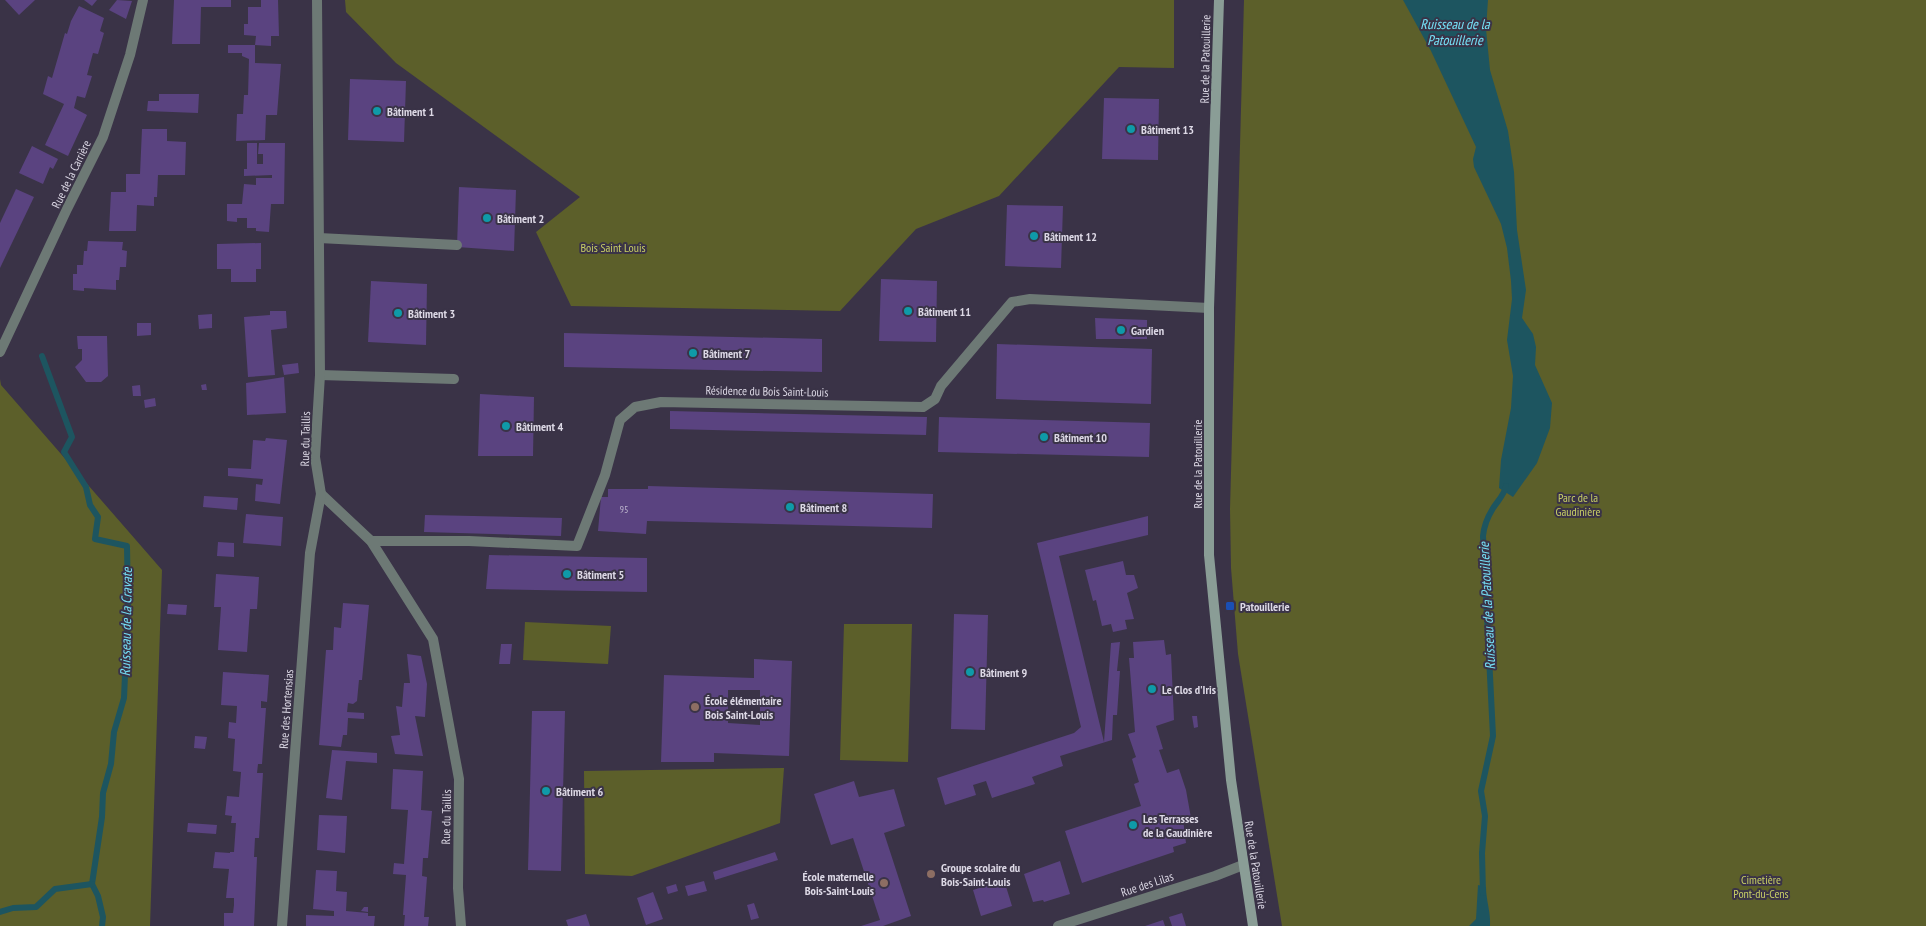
<svg xmlns="http://www.w3.org/2000/svg" width="1926" height="926" font-family="'PT Sans Narrow',sans-serif">
	<rect width="100%" height="100%" fill="#3a3347"/>
	<g fill="#5c5f2a">
		<path d="M345 0H1174V68L1119 67 999 196 916 229 840 311 571 306 536 232 580 197 396 63 346 12Z"/>
		<path d="M1244 0H1926V926H1282L1238 654 1231 568 1230 509Z"/>
		<path d="M0 379 1 385 162 570 150 926H0Z"/>
		<path d="M525 622 611 626 608 664 523 660Z"/>
		<path d="M844 624H912L908 762 840 760Z"/>
		<path d="M784 768 780 823 632 876 585 874 584 771Z"/>
	</g>
	<g fill="#1d5560">
		<path d="M1403 0H1488L1486 29 1490 70 1508 131 1514 172 1517 230 1526 290 1522 318 1533 334 1536 347 1535 365 1552 403 1550 428 1537 463 1513 497 1499 488 1501 460 1511 408 1513 376 1507 340 1512 299 1511 281 1507 248 1501 224 1474 167 1473 159 1476 147 1431 51Z"/>
		<path d="M1478 885 1486 887C1486 900 1491 913 1490 926H1469L1476 919Z"/>
	</g>
	<g fill="none" stroke-linecap="round" stroke-linejoin="round">
		<g stroke="#1d5560" stroke-width="6">
			<path d="M42 356 72 437 64 452 86 487 90 505 98 517 95 539 127 546 128 607 124 698 114 732 111 764 103 793 102 817 92 884 98 896 103 917 102 926"/>
			<path d="M1483 893 1482 853 1485 816 1481 791 1493 736 1483 536C1484 527 1487 518 1492 510 1497 501 1504 496 1506 486"/>
			<path d="M0 912 13 908 36 907 55 889 92 884"/>
		</g>
	</g>
	<g fill="#5a4380" fill-rule="evenodd">
		<path d="M5 0H35L19 15Z"/>
		<path d="M84 0H97L92 6Z"/>
		<path d="M117 0 132 1 126 19 109 10Z"/>
		<path d="M174 0H231V7H201L200 44H172Z"/>
		<path d="M261 0H278L279 36H271V46L255 45 256 36 244 35V24H248V7H261Z"/>
		<path d="M79 6 104 18 100 31 104 33 98 54 93 53 87 75 92 76 85 98 77 96 74 108 87 115 68 156 45 145 64 104 43 94 48 76 52 78 65 33 67 34 71 21Z"/>
		<path d="M228 45H255V63L281 64 277 115H266L265 140 236 141 237 114H243L244 95H248L249 59 242 56V53H228Z"/>
		<path d="M350 79 406 81 404 142 348 140Z"/>
		<path d="M159 94H199L198 113 147 111 148 101H159Z"/>
		<path d="M1104 98 1159 99 1158 160 1102 159Z"/>
		<path d="M142 129H167V141L186 142 185 175H158L157 197H154V206L137 205 136 231H109L111 192H126V174H140Z"/>
		<path d="M247 143H257V164H263V154H258L259 143H285L284 204H271L269 232 256 231V228H247V218H237V222L227 221V204H242L244 184 256 185V178H272V175L244 176V169H247Z"/>
		<path d="M32 146 58 159 53 169 50 167 43 184 19 173Z"/>
		<path d="M459 187 516 190 514 251 457 247Z"/>
		<path d="M16 189 34 197 0 268V223Z"/>
		<path d="M1007 205 1063 206 1061 268 1005 266Z"/>
		<path d="M88 241 123 242 122 250 127 251 126 267H120L119 280H116V290L84 288V291L73 290V274H77V265H83L84 251H87Z"/>
		<path d="M261 243V269H256V282H231V269H217V244Z"/>
		<path d="M881 279 937 281 936 342 879 341Z"/>
		<path d="M371 281 427 284 426 345 368 342Z"/>
		<path d="M270 311H286L287 328 271 330 275 375 248 377 244 317 270 315Z"/>
		<path d="M212 314V328L199 329 198 315Z"/>
		<path d="M1095 318 1147 320V339H1096Z"/>
		<path d="M137 323H151V335L137 336Z"/>
		<path d="M564 333 822 339V372L564 367Z"/>
		<path d="M77 336H107L108 376 101 382H86L75 367 82 360V349H78Z"/>
		<path d="M997 344 1152 349 1151 404 996 399Z"/>
		<path d="M298 363 299 373 284 375 282 365Z"/>
		<path d="M284 377 286 413 247 415 246 383Z"/>
		<path d="M206 384 207 390H202L201 385Z"/>
		<path d="M140 385 141 396H133L132 386Z"/>
		<path d="M480 394 534 397 533 456H478Z"/>
		<path d="M155 398 156 406 145 408 144 400Z"/>
		<path d="M670 411 927 417 926 435 670 429Z"/>
		<path d="M939 417 1150 423 1149 457 938 452Z"/>
		<path d="M266 438 287 440 280 504 255 501 256 484 262 485 263 479 228 476V468L251 469 253 440 265 441Z"/>
		<path d="M648 486 933 494 932 528 647 521 646 534 598 531 601 497H608V489H648Z"/>
		<path d="M204 496 238 498 237 510 203 507Z"/>
		<path d="M246 514 283 517 281 546 243 543Z"/>
		<path d="M425 515 562 518 561 536 424 532Z"/>
		<path d="M1148 516V535L1059 556 1104 742 1111 643 1120 642 1117 671H1120L1117 715H1113L1112 740 1060 756 1063 766 1032 777 1035 784 992 798 986 781 973 785 976 795 945 805 937 778 1074 733 1081 727 1037 543Z"/>
		<path d="M218 542 234 543V557L217 556Z"/>
		<path d="M489 555 647 558V592L486 589Z"/>
		<path d="M1123 561 1126 575H1134L1138 588 1127 593 1134 619 1125 620 1127 629 1113 632 1111 624 1102 626 1096 600 1093 601 1085 570Z"/>
		<path d="M216 574 259 577 257 609H250L247 652 218 650 221 607H214Z"/>
		<path d="M343 603 369 605 362 680H359L357 701 353 704 348 703 347 712 364 713V719L348 718 347 735H343L341 747 319 745 326 650H333L334 627 341 628Z"/>
		<path d="M168 604 187 605 186 615 167 614Z"/>
		<path d="M954 614 988 615 985 730 951 729Z"/>
		<path d="M1164 640 1166 655 1171 654 1174 720 1156 726 1163 749 1159 750 1167 773 1179 769 1186 790 1191 818 1183 819 1186 843 1173 847 1174 852 1082 883 1065 831 1141 806 1134 784 1139 782 1132 759 1136 757 1128 734 1135 732 1129 658H1134L1133 642Z"/>
		<path d="M501 644H512L510 664H499Z"/>
		<path d="M407 654 421 656 427 684 425 717 415 716 423 756 395 754 391 736 400 735 396 706 402 707 404 683H410Z"/>
		<path d="M754 659 792 661 789 756 714 753V762H661L664 675 754 678ZM728 690H760V725L728 723Z"/>
		<path d="M223 672 269 675 267 702 261 701V708H266L262 764H258L257 773H263L259 838H255L254 857H257L254 926H224V913H233L234 905V898H226L229 869 213 868 215 852 230 853V852H234L236 823H231L232 816 225 815 227 796 239 797 241 772 233 771 235 739 228 738 229 722 236 723 237 706 221 705Z"/>
		<path d="M532 711H565L561 871 528 870Z"/>
		<path d="M1192 716H1197L1198 727 1194 728Z"/>
		<path d="M195 736 207 737 205 749 194 748Z"/>
		<path d="M332 750 377 753V763L346 761 342 800 326 798Z"/>
		<path d="M393 769 423 771 421 810 432 811 428 858H423L422 876 427 877 424 917H429L428 926H404L405 915H403L406 875 393 874 394 863 404 864 408 810 391 809Z"/>
		<path d="M854 781 859 797 894 789 905 826 884 833 911 916 883 926H861L880 920 853 838 831 845 814 794Z"/>
		<path d="M319 815 347 816 345 853 317 850Z"/>
		<path d="M188 823 217 825 216 834 187 832Z"/>
		<path d="M775 852 778 860 715 880 713 872Z"/>
		<path d="M1060 861 1070 894 1044 902 1043 900 1033 902 1024 874Z"/>
		<path d="M316 870 337 871 336 891 347 892 346 911 368 913V916H375L374 926H306V915L334 916V911L313 909Z"/>
		<path d="M1004 880 1012 906 981 916 973 890Z"/>
		<path d="M704 881 707 891 688 896 685 886Z"/>
		<path d="M676 884 678 891 668 894 666 887Z"/>
		<path d="M653 892 663 919 646 925 637 898Z"/>
		<path d="M754 903 759 918 751 920 747 905Z"/>
		<path d="M364 907H368V912L361 911Z"/>
		<path d="M1182 913 1186 926H1172L1169 917Z"/>
		<path d="M586 914 590 926H568L566 920Z"/>
		<path d="M1163 920 1165 926H1145Z"/>
	</g>
	<g fill="none" stroke-linecap="round" stroke-linejoin="round">
		<g stroke="#6d7975" stroke-width="10">
			<path d="M319 238 457 245"/>
			<path d="M0 352 67 209 103 137 130 55 143 0"/>
			<path d="M320 375 454 379"/>
			<path d="M321 494 371 541 433 639 459 779 458 888 461 926"/>
			<path d="M371 541H469L577 546 605 475 620 420 635 407 661 402 923 407 935 399 941 386 1012 302 1030 299 1209 308"/>
			<path d="M282 926 310 553 321 494 315 457 320 375 317 0"/>
			<path d="M1058 926 1215 876 1243 865"/>
		</g>
		<path stroke="#8a9d96" stroke-width="10" d="M1219 0 1209 308V555L1231 780 1253 926"/>
	</g>
	<g fill="#0f9aa8" stroke="#3a3347" stroke-width="2">
		<circle cx="377" cy="111" r="5"/>
		<circle cx="1131" cy="129" r="5"/>
		<circle cx="487" cy="218" r="5"/>
		<circle cx="1034" cy="236" r="5"/>
		<circle cx="908" cy="311" r="5"/>
		<circle cx="398" cy="313" r="5"/>
		<circle cx="1121" cy="330" r="5"/>
		<circle cx="693" cy="353" r="5"/>
		<circle cx="506" cy="426" r="5"/>
		<circle cx="1044" cy="437" r="5"/>
		<circle cx="790" cy="507" r="5"/>
		<circle cx="567" cy="574" r="5"/>
		<circle cx="970" cy="672" r="5"/>
		<circle cx="1152" cy="689" r="5"/>
		<circle cx="546" cy="791" r="5"/>
		<circle cx="1133" cy="825" r="5"/>
	</g>
	<rect fill="#1a4fb4" stroke="#3a3347" stroke-width="2" x="1225" y="601" width="10" height="10" rx="2.5"/>
	<g fill="#8d6e63" stroke="#3a3347" stroke-width="2">
		<circle cx="695" cy="707" r="5"/>
		<circle cx="931" cy="874" r="5"/>
		<circle cx="884" cy="883" r="5"/>
	</g>
	<g text-anchor="middle" dominant-baseline="central" stroke-width="4" stroke-linejoin="round" paint-order="stroke">
		<g font-size="10" fill="#bcb4cc">
			<text x="624" y="509">95</text>
		</g>
		<g font-size="12" fill="#ddd9e6" stroke="#3a3347">
			<text transform="translate(1205 59) rotate(-89)">Rue de la Patouillerie</text>
			<text transform="translate(71 174) rotate(-64)">Rue de la Carrière</text>
			<text transform="translate(767 391) rotate(1)">Résidence du Bois Saint-Louis</text>
			<text transform="translate(305 439) rotate(-89)">Rue du Taillis</text>
			<text transform="translate(1197 464) rotate(-90)">Rue de la Patouillerie</text>
			<text transform="translate(286 709) rotate(-86)">Rue des Hortensias</text>
			<text transform="translate(446 817) rotate(-89)">Rue du Taillis</text>
			<text transform="translate(1256 865) rotate(81)">Rue de la Patouillerie</text>
			<text transform="translate(1147 884) rotate(-18)">Rue des Lilas</text>
		</g>
		<g font-size="12" font-weight="bold" fill="#ddd9e6" stroke="#3a3347" text-anchor="start">
			<text x="387" y="111">Bâtiment 1</text>
			<text x="1141" y="129">Bâtiment 13</text>
			<text x="497" y="218">Bâtiment 2</text>
			<text x="1044" y="236">Bâtiment 12</text>
			<text x="918" y="311">Bâtiment 11</text>
			<text x="408" y="313">Bâtiment 3</text>
			<text x="1131" y="330">Gardien</text>
			<text x="703" y="353">Bâtiment 7</text>
			<text x="516" y="426">Bâtiment 4</text>
			<text x="1054" y="437">Bâtiment 10</text>
			<text x="800" y="507">Bâtiment 8</text>
			<text x="577" y="574">Bâtiment 5</text>
			<text x="1240" y="606">Patouillerie</text>
			<text x="980" y="672">Bâtiment 9</text>
			<text x="1162" y="689">Le Clos d'Iris</text>
			<text x="705" y="700">École élémentaire<tspan x="705" dy="14">Bois Saint-Louis</tspan></text>
			<text x="556" y="791">Bâtiment 6</text>
			<text x="1143" y="818">Les Terrasses<tspan x="1143" dy="14">de la Gaudinière</tspan></text>
			<text x="941" y="867">Groupe scolaire du<tspan x="941" dy="14">Bois-Saint-Louis</tspan></text>
			<text x="874" y="876" text-anchor="end">École maternelle<tspan x="874" dy="14">Bois-Saint-Louis</tspan></text>
		</g>
		<g font-size="12" fill="#c8cf65" stroke="#3a3347">
			<text x="613" y="247">Bois Saint Louis</text>
			<text x="1578" y="497">Parc de la<tspan x="1578" dy="14">Gaudinière</tspan></text>
			<text x="1761" y="879">Cimetière<tspan x="1761" dy="14">Pont-du-Cens</tspan></text>
		</g>
		<g font-size="14" font-style="italic" fill="#75e1f7" stroke="#3a3347">
			<text x="1455" y="24">Ruisseau de la<tspan x="1455" dy="16">Patouillerie</tspan></text>
			<text transform="translate(1487 606) rotate(-93)">Ruisseau de la Patouillerie</text>
			<text transform="translate(126 622) rotate(-89)">Ruisseau de la Cravate</text>
		</g>
	</g>
</svg>
